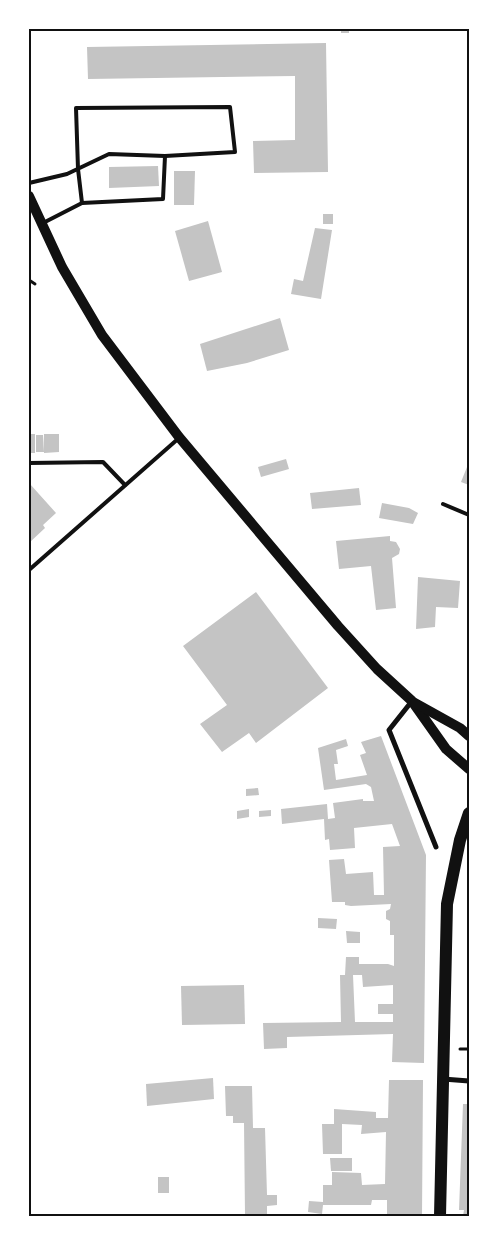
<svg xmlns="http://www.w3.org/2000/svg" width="498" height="1245" font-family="'Source Serif 4',serif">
	<rect width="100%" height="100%" fill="#fff"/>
	<g fill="#c4c4c4" fill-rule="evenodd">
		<rect x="341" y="29" width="8" height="4"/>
		<path d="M326 43 328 172 254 173 253 141 295 140V76L88 79 87 47Z"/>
		<path d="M158 166 159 186 109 188V167Z"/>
		<path d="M174 171H195L194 205H174Z"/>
		<rect x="323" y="214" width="10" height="10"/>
		<path d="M208 221 222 272 189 281 175 231Z"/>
		<path d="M315 228 332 230 321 299 291 294 294 279 303 281Z"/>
		<path d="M280 318 289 350 247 363 207 371 200 344Z"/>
		<rect x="29" y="434" width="6" height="19"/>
		<path d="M44 434H59V452L44 453Z"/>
		<path d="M36 435H43L44 452H36Z"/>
		<path d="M286 459 289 469 261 477 258 467Z"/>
		<path d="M469 462V485L461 482Z"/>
		<path d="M30 484 56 513 43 525 45 528 29 543Z"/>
		<path d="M359 488 361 505 312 509 310 493Z"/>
		<path d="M382 503 409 508 418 513 413 524 379 518Z"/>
		<path d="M390 536V541L396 542 400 549 399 554 392 558 396 608 376 610 371 566 339 569 336 541Z"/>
		<path d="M418 577 460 581 458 608 436 607 435 627 416 629Z"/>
		<path d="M256 592 328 688 256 743 249 733 222 752 200 724 227 705 183 646Z"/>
		<path d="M381 736 426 855 424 1063 392 1062 393 1034 287 1037V1048L264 1049 263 1023 341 1022 340 975H345L346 957H359V964H388L394 966V935H390V921L386 919V911L390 909 391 904 351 906 345 905V902H332L329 860 344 859 346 874 373 872 374 895H384L383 847 400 846 392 824 354 828 355 848 330 850 329 839 325 840 324 819 282 824 281 809 327 804 328 819 335 818 333 803 363 799V801H374L371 787 366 784 324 790 318 748 346 739 348 746 336 750 338 764H334L336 780 367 775 360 755 366 753 361 742ZM353 975H362L363 987 393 985V1004H378V1014H393V1022H355Z"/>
		<path d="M258 788 259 795 246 796V789Z"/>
		<path d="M249 809V817L237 819V811Z"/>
		<path d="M271 810V816L259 817V811Z"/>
		<path d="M318 918 337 919 336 929 318 928Z"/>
		<path d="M346 931 360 932V943H347Z"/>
		<path d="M244 985 245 1024 182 1025 181 986Z"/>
		<path d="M213 1078 214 1099 147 1106 146 1084Z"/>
		<path d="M389 1080H423L422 1216H387V1200H372L371 1205H323L322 1214 308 1212 309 1201 323 1202V1185H332V1172L361 1173 362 1185 385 1184 386 1132 361 1134 362 1125 342 1124V1154H323L322 1124H334V1109L376 1112V1118H388Z"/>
		<path d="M225 1086H252L253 1128H265L267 1195H277V1205L267 1206V1215H245L244 1123H233V1116H226Z"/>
		<path d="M463 1104H469V1216H463L464 1210H459Z"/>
		<path d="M330 1158H352V1171H331Z"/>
		<rect x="158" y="1177" width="11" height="16"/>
	</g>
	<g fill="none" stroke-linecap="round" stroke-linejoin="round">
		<g stroke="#111" stroke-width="3">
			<path d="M29 280 35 284"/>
			<path d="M460 1049H469"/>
		</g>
		<g stroke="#111" stroke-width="4">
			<path d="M29 183 67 174 109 154 165 156 235 152 230 107 76 108 78 169 82 203"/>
			<path d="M43 223 82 203 163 199 165 156"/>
			<path d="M29 463 103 462 125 485"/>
			<path d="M443 504 469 515"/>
			<path d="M29 570 179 438"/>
		</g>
		<g stroke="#111" stroke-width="5">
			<path d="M412 701 389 730 436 847"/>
			<path d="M443 1079 469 1081"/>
		</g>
		<g stroke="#111" stroke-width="10">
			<path d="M29 196 62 267 102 335 179 437 338 626 377 669 412 701 446 749 469 769"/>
			<path d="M415 703 460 728 469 736"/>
		</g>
		<path stroke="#111" stroke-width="12" d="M440 1216 447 904 460 840 469 813"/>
	</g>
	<rect width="498" height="1245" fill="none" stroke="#ffffff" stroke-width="60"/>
	<rect x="30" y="30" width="438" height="1185" fill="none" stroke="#111" stroke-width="2"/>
</svg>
